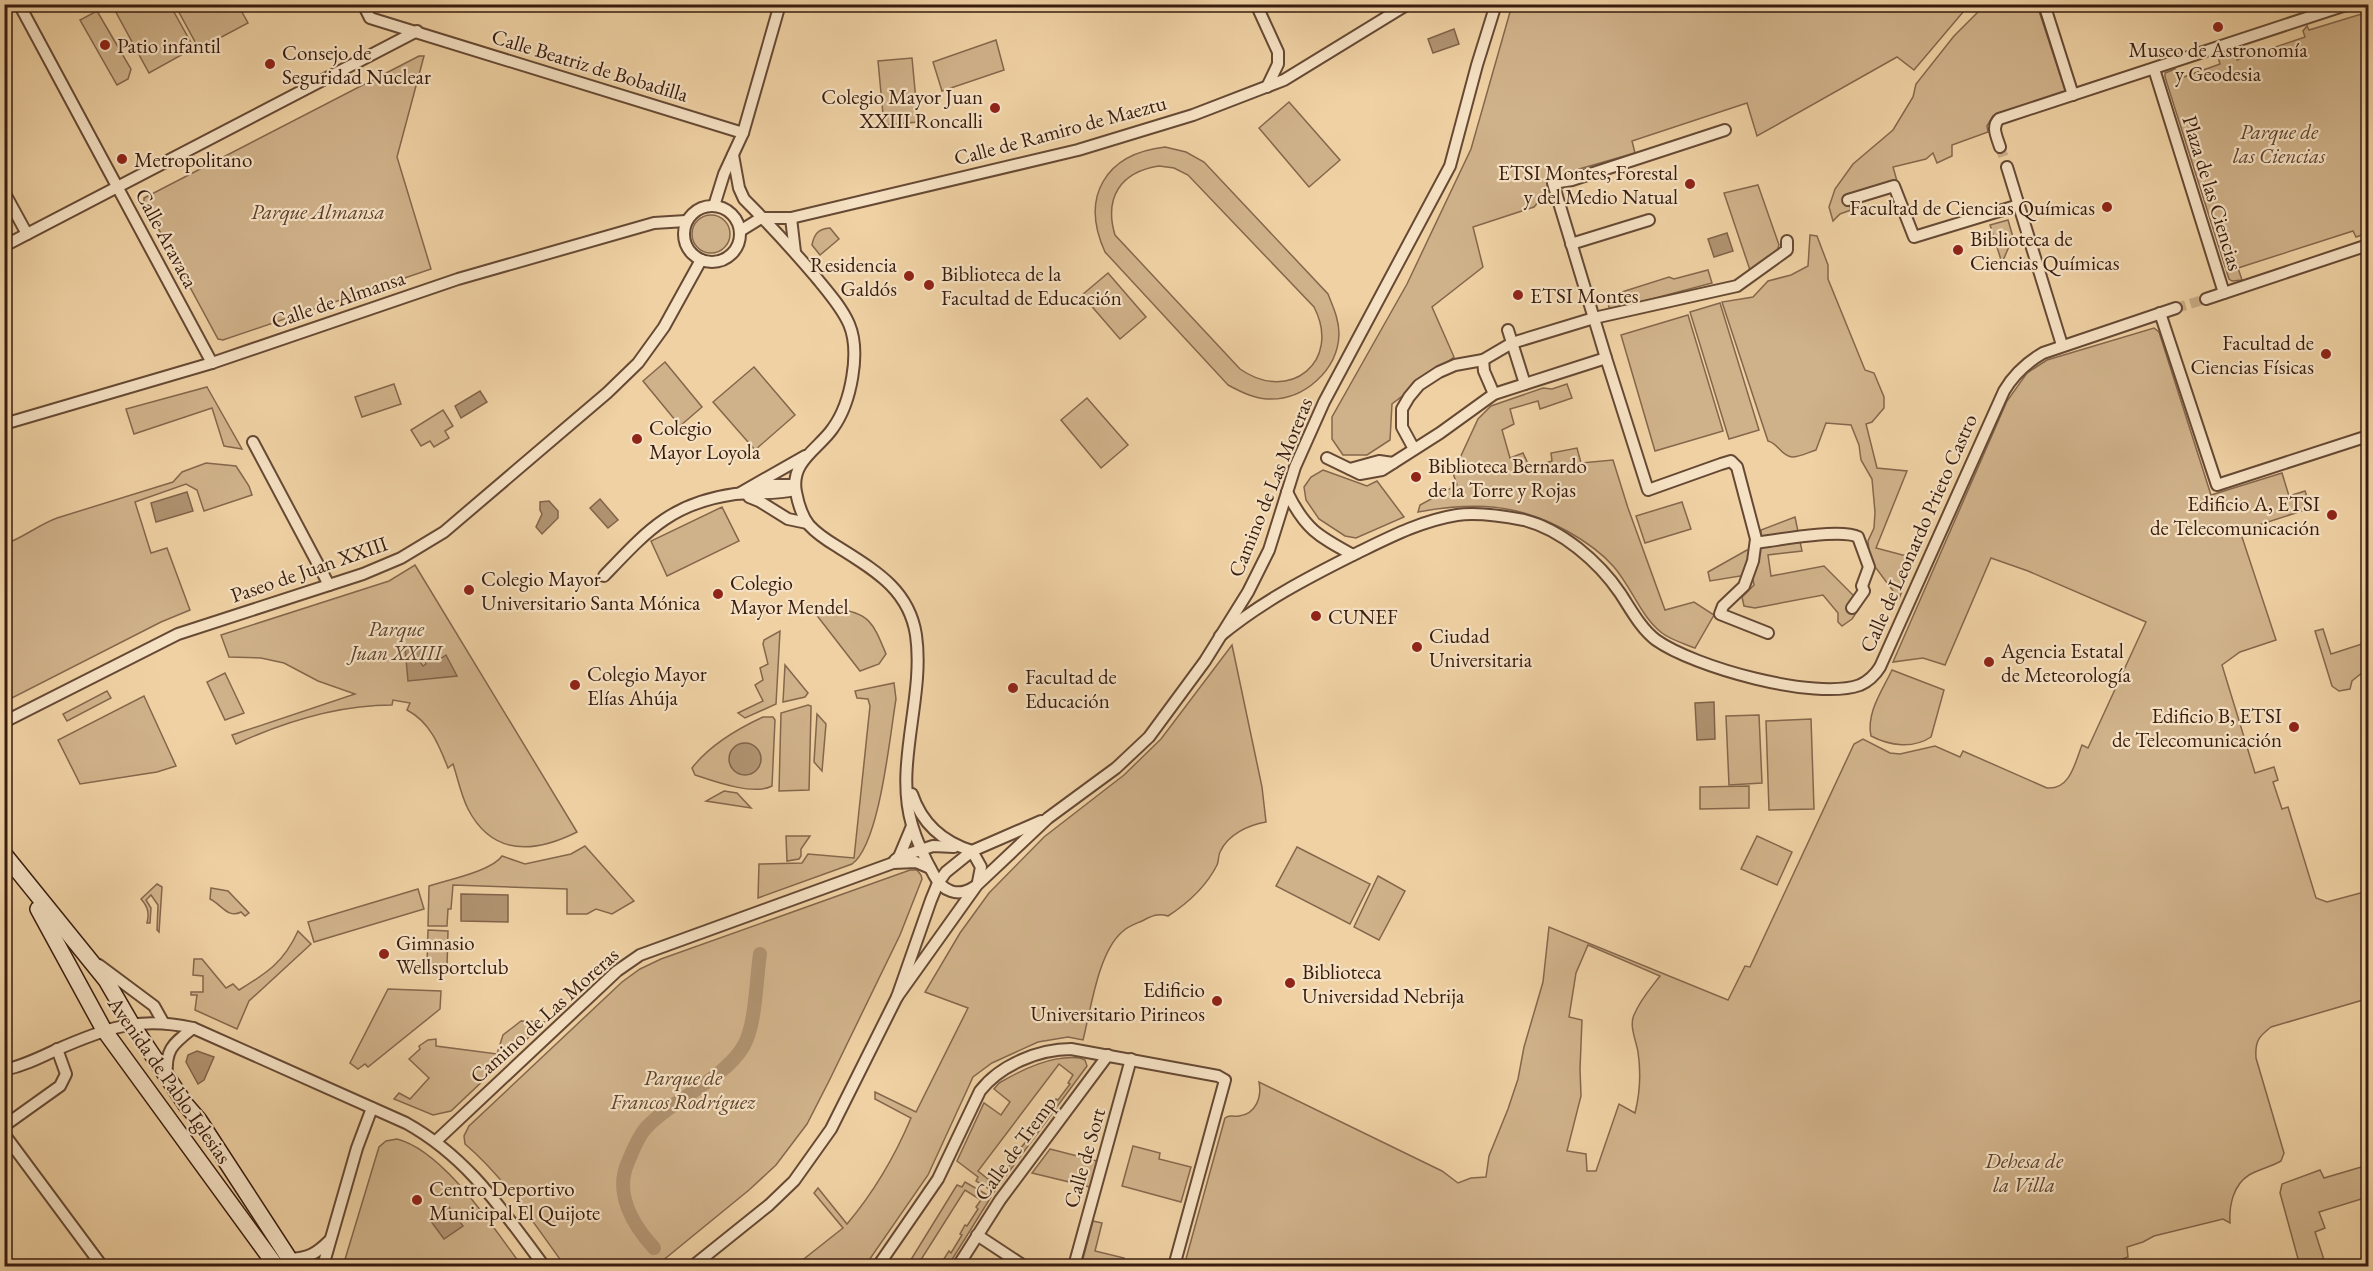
<svg xmlns="http://www.w3.org/2000/svg" width="2373" height="1271" font-family="'EB Garamond',serif">
	<rect width="100%" height="100%" fill="#efd1a3"/>
	<filter id="stains"><feTurbulence type="fractalNoise" baseFrequency=".00333" numOctaves="4"/><feColorMatrix values="0 0 0 0 .2 0 0 0 0 .09 0 0 0 0 .02 0 0 0 .5 -.17"/></filter>
	<radialGradient id="worn" r=".72"><stop offset=".6" stop-color="#630" stop-opacity="0"/><stop offset="1" stop-color="#630" stop-opacity=".3"/></radialGradient>
	<g fill="#d0b28a" stroke="#84674c" stroke-width="1.5" fill-rule="evenodd">
		<path d="M112 5H170L194 48 149 73Z"/>
		<path d="M175 5H238L248 23 199 49Z"/>
		<path d="M1512 5H1969L1914 70 1897 57 1757 136 1747 103 1632 141 1635 153 1562 174 1534 207 1473 227 1483 267 1432 307 1454 357 1392 404 1390 440 1367 455H1343L1332 439V417L1407 284 1471 149Z"/>
		<path d="M1985 5H2037L2066 93 1993 116 1987 126 1988 132 1952 145V156L1937 163 1933 153 1926 159 1893 167 1897 181 1848 200 1851 210 1840 214 1833 221 1829 207 1835 189 1853 164 1893 130 1913 97 1916 84 1954 36Z"/>
		<path d="M97 11 131 69 128 79 117 85 80 20Z"/>
		<path d="M2368 12V233L2356 237 2353 231 2238 268 2242 280 2232 281 2229 279 2165 77V73L2175 69 2181 78 2220 64 2218 57 2225 51 2233 52 2237 60 2305 37 2303 31 2307 26 2309 30Z"/>
		<path d="M996 40 1004 70 942 91 933 62Z"/>
		<path d="M419 56H424L397 157 431 269 223 340 218 339 144 202V198Z"/>
		<path d="M912 58 918 122 884 125 878 61Z"/>
		<path d="M1289 102 1340 160 1309 187 1259 128Z"/>
		<path d="M1165 147 1186 152 1204 162 1328 294C1333 307 1339 319 1339 334 1338 370 1304 401 1267 399 1253 398 1241 392 1228 385L1105 252C1080 197 1105 154 1165 147ZM1159 166 1174 168 1188 175 1314 307C1342 361 1290 404 1240 369L1115 235C1104 198 1120 172 1159 166Z"/>
		<path d="M1758 185 1779 245 1777 251 1751 273 1724 193Z"/>
		<circle cx="711" cy="234" r="19"/>
		<path d="M2008 220 2013 237 2002 263 1990 225Z"/>
		<path d="M830 228 839 239 820 255 812 245C814 234 818 229 830 228Z"/>
		<path d="M1810 235 1817 236 1828 265V279L1865 370 1874 373 1884 397V408L1872 422 1866 424 1877 468 1907 471 1876 548 1914 558 1899 599 1870 560 1868 541 1874 528 1875 512 1872 479 1861 460 1859 445 1851 425 1826 423 1816 450C1809 452 1800 457 1792 457 1781 456 1778 443 1768 441L1722 302 1753 297 1768 281 1791 275 1808 266Z"/>
		<path d="M1708 270 1712 283 1610 310 1606 297 1669 277 1674 279Z"/>
		<path d="M1108 273 1146 317 1120 339 1082 295Z"/>
		<path d="M1720 303 1759 430 1729 439 1690 312Z"/>
		<path d="M1688 315 1723 431 1655 451 1621 335Z"/>
		<path d="M2154 328 2159 332 2211 495 2282 473 2289 496 2305 491 2311 508 2240 531 2276 640 2240 652 2222 665 2255 773 2274 767 2278 780 2273 782 2282 809 2288 807 2316 898 2327 902 2368 891V996L2363 1000 2271 1027C2258 1037 2255 1042 2256 1058L2284 1153 2281 1161C2271 1167 2259 1169 2249 1175 2233 1185 2229 1206 2230 1223L2223 1219 2154 1236 2143 1242 2127 1247 2128 1257 2103 1266H2087L2082 1260 2078 1266H1184L1225 1118C1230 1114 1232 1117 1239 1116 1256 1114 1262 1097 1259 1082L1442 1171 1458 1183 1471 1178 1486 1177 1489 1156 1508 1109 1518 1079 1524 1047 1543 982 1549 927 1728 1000 1745 966 1750 967 1854 744 1863 739 1890 753 1900 754 1935 746 1960 757 1963 751 2047 788C2070 790 2075 763 2082 745L2088 748 2146 622 2028 571 1991 558 1945 665 1923 658 1893 662 2007 401 2027 373 2047 360ZM1588 945 1660 976C1650 989 1640 1000 1634 1015 1629 1026 1636 1040 1638 1052 1641 1072 1640 1093 1635 1113L1619 1104 1596 1171H1587L1586 1154 1567 1151 1581 1096 1580 1069 1582 1020 1569 1017 1576 973Z"/>
		<path d="M665 362 702 407 680 426 643 381Z"/>
		<path d="M754 367 795 415 755 450 713 402Z"/>
		<path d="M394 384 401 404 362 417 355 397Z"/>
		<path d="M1567 384 1572 398 1540 409 1538 401 1510 409 1514 424 1502 430 1510 458 1523 453 1530 468 1552 461 1551 453 1577 448 1581 463 1613 460 1628 508 1665 610 1694 602 1714 615 1695 648C1685 644 1671 640 1662 633 1641 617 1632 588 1614 567 1601 552 1585 541 1567 531 1517 503 1473 502 1418 512L1420 505 1457 485 1453 473 1478 419 1491 406 1543 388 1552 389Z"/>
		<path d="M207 387 242 449 224 446 212 408 134 434 126 409Z"/>
		<path d="M1087 398 1128 445 1101 468 1061 420Z"/>
		<path d="M443 410 453 426 445 431 449 438 434 447 430 441 421 446 411 430Z"/>
		<path d="M206 463 236 466 249 486 252 495 204 511 197 490 186 484 135 502 151 553 167 548 190 610 161 622 12 698 5 678V544C23 538 38 525 57 518L173 482 182 472Z"/>
		<path d="M1323 470 1367 486 1377 481 1404 517 1356 538 1345 536 1319 519 1306 500 1304 487 1311 477Z"/>
		<path d="M1682 502 1691 529 1645 543 1636 516Z"/>
		<path d="M722 507 739 541 667 576 651 541Z"/>
		<path d="M1795 517 1802 551 1768 555 1771 576 1824 566 1862 604 1852 619 1842 626 1838 622V613L1823 595 1755 608 1744 606 1742 597 1754 585 1752 574 1710 581 1708 572 1747 550 1760 546 1761 530Z"/>
		<path d="M415 565 577 832C535 853 493 857 468 809 461 795 458 779 453 764L448 768C439 745 430 722 407 710L410 703 393 700 392 705C339 705 284 722 236 744L232 735 355 694 318 681 284 663 261 658 229 657 221 635 389 581Z"/>
		<path d="M836 609C870 612 874 625 886 654L879 664 860 671 815 613Z"/>
		<path d="M2323 629 2331 654 2368 642V668L2352 681 2350 689 2339 691 2332 686 2315 631Z"/>
		<path d="M780 631 776 704 745 718 738 713 763 701 755 685 763 680 760 668 768 664 763 644 764 640Z"/>
		<path d="M1232 645 1262 787 1266 822C1249 825 1228 834 1220 852 1218 856 1219 861 1217 865 1206 887 1188 903 1168 916 1157 913 1152 916 1142 921 1135 924 1128 926 1122 932 1098 953 1091 1009 1083 1040L1068 1037 1038 1042 992 1063 973 1077 928 1175 865 1266H795L843 1228 814 1193 818 1188 847 1224C874 1192 895 1156 911 1118L875 1099V1092L916 1112 968 1008 925 992 960 933 989 893 1044 837 1124 775 1161 739Z"/>
		<path d="M785 665 808 693 805 697 783 702Z"/>
		<path d="M1892 670 1944 690 1931 737C1913 749 1890 746 1871 736 1866 713 1882 691 1892 670Z"/>
		<path d="M225 673 244 713 225 720 207 682Z"/>
		<path d="M894 683 896 699C890 734 880 844 852 864L758 898 759 864 802 863 808 854 854 858 870 706 868 699 857 698 855 691Z"/>
		<path d="M107 691 111 698 67 721 63 714Z"/>
		<path d="M144 696 176 766 157 772 80 784 58 740Z"/>
		<path d="M808 705 811 706V710L809 790 779 791 781 713Z"/>
		<path d="M817 714 826 724 822 771 814 762Z"/>
		<path d="M1759 715 1762 783 1729 785 1726 716Z"/>
		<path d="M763 717H773L775 720 772 786C754 796 713 781 695 775L692 768C709 746 737 729 763 717Z"/>
		<path d="M1811 719 1814 809 1769 810 1766 721Z"/>
		<path d="M1749 786V808L1700 809V787Z"/>
		<path d="M724 791 737 793 751 808 706 801Z"/>
		<path d="M786 836H810L801 849V856L799 859 787 861Z"/>
		<path d="M1757 836 1792 852 1777 885 1741 869Z"/>
		<path d="M585 846 634 901 612 914 596 909 587 914H567V889L453 885 451 909H448L447 926H428L429 886C447 880 492 871 502 856L525 864 571 854Z"/>
		<path d="M1297 847 1370 884 1350 924 1276 886Z"/>
		<path d="M910 870H917L921 875 922 879 900 935 830 1079 807 1124 776 1165 749 1190 656 1266H565C534 1224 505 1178 465 1144L464 1136 469 1126 622 982 640 969 661 959Z"/>
		<path d="M1378 876 1405 891 1379 940 1354 927Z"/>
		<path d="M157 884 162 887 159 932 157 930 158 905 151 895 146 900 151 908 150 923H147C149 914 149 908 141 899Z"/>
		<path d="M211 888 228 891 249 913 245 916 241 912C228 919 221 904 210 899Z"/>
		<path d="M418 889 424 909 314 942 308 922Z"/>
		<path d="M428 930 448 931 447 967 427 966Z"/>
		<path d="M298 931 311 944 249 1001 237 1029 195 1010 197 995H191V992H203V976L193 975 194 959H202L226 988 233 984 239 990C267 973 284 962 298 931Z"/>
		<path d="M388 989 441 991 440 1009 368 1067 365 1064 358 1069 350 1063Z"/>
		<path d="M521 1021 545 1022 451 1111 433 1115 394 1099 399 1093 410 1099 429 1078 409 1059 420 1049 419 1046 428 1040 436 1039V1046L497 1054 503 1035Z"/>
		<path d="M1080 1058 1085 1060 1087 1066 994 1192 976 1181 978 1177 957 1161 984 1103 1001 1115 1010 1102 994 1089 999 1083C1023 1069 1052 1055 1080 1058ZM1059 1064 1073 1075 1068 1083 1070 1084 1058 1100 1056 1099 1050 1107 1051 1109 1039 1125 1037 1124 1029 1134 1031 1136 1011 1159 1013 1161 1001 1177 998 1176 993 1183 978 1171Z"/>
		<path d="M397 1139C444 1151 494 1229 522 1266H343L379 1147 386 1141Z"/>
		<path d="M1133 1146 1160 1153 1159 1159 1191 1167 1181 1202 1122 1186Z"/>
		<path d="M1050 1149 1097 1161 1090 1187 1032 1173Z"/>
		<path d="M2368 1165V1197L2319 1212 2325 1228 2315 1232 2326 1266H2300L2280 1193 2282 1184 2320 1170 2324 1178Z"/>
		<path d="M965 1182 991 1197 948 1266H943L944 1264 942 1262 949 1251 951 1253 962 1235 960 1234 965 1225 967 1226 978 1209 976 1207 981 1200 965 1190 917 1266H907L957 1185 962 1187Z"/>
		<path d="M1093 1221 1102 1223 1095 1251 1124 1258 1122 1266H1081Z"/>
	</g>
	<g fill="#b19371" stroke="#81634a" stroke-width="1.5">
		<path d="M1454 29 1459 44 1433 53 1428 39Z"/>
		<path d="M1727 233 1733 251 1714 257 1708 239Z"/>
		<path d="M480 391 487 402 461 418 455 406Z"/>
		<path d="M187 492 193 511 156 522 151 503Z"/>
		<path d="M600 499 618 520 608 528 590 508Z"/>
		<path d="M549 501 558 511V518L542 534 536 527 542 514 540 510V502Z"/>
		<path d="M428 646 420 662 423 666 426 664 425 661 434 660 439 657 440 659 446 655 457 676 408 681 405 648Z"/>
		<path d="M1714 702 1715 739 1697 740 1695 703Z"/>
		<circle cx="745" cy="759" r="16"/>
		<path d="M461 894 508 895V922L461 921Z"/>
		<path d="M197 1051 214 1057 204 1080 198 1084 186 1062 188 1055Z"/>
		<path d="M449 1207 463 1226 444 1239 430 1220Z"/>
	</g>
	<g fill="none" stroke-linecap="round" stroke-linejoin="round">
		<path stroke="#b19371" stroke-width="14" d="M654 1248C633 1225 614 1193 628 1162 633 1150 637 1139 645 1129 671 1100 723 1080 743 1047 756 1026 756 980 760 954"/>
		<g stroke="#caad85" stroke-width="10" stroke-dasharray="10 5" stroke-linecap="butt">
			<path d="M2000 147 2007 167"/>
			<path d="M2176 308 2206 299"/>
		</g>
		<defs>
			<g id="street">
				<path d="M19 4 212 363"/>
				<path d="M363 4 370 18 743 133"/>
				<path d="M1256 4 1278 52V64L1267 87"/>
				<path d="M2044 4 2073 95"/>
				<path d="M2154 69 2224 293"/>
				<path d="M2000 147C1997 137 1991 127 1999 119L2349 4"/>
				<path d="M733 155 739 188 744 199C769 224 792 249 815 276 827 291 841 306 849 324 861 352 851 403 833 428 819 449 790 461 796 492 798 503 802 516 809 525 817 534 828 541 838 547 874 570 909 589 916 635 925 697 894 765 912 825 917 842 925 859 934 875 942 891 958 898 974 887"/>
				<path d="M2007 167 2062 345"/>
				<path d="M4 192 27 234"/>
				<path d="M1848 200 1894 186 1914 237 2019 205"/>
				<path d="M714 206 724 174 743 133 780 4"/>
				<circle cx="712" cy="234" r="28"/>
				<path d="M791 218 795 252"/>
				<path d="M740 231 761 218H791L1078 150 1193 115 1284 80 1408 4"/>
				<path d="M1571 244 1649 220"/>
				<path d="M4 246 417 31"/>
				<path d="M2206 299 2368 245"/>
				<path d="M2160 313 2217 485 2368 436"/>
				<path d="M1508 330 1525 384"/>
				<path d="M1606 358 1553 183 1572 180 1725 130"/>
				<path d="M1483 360 1484 371 1494 394"/>
				<path d="M4 424 212 363 458 279 654 223 686 221"/>
				<path d="M253 442 329 585"/>
				<path d="M1414 449 1402 427V409L1409 397 1419 385 1439 372 1455 365 1483 360 1512 343 1594 318 1737 286 1787 250V241"/>
				<path d="M1327 458 1360 474 1382 470 1440 433 1494 394 1606 358 1648 490 1721 464 1731 461 1737 467 1756 539 1753 561 1744 586 1723 606 1720 614 1768 633"/>
				<path d="M1350 469 1379 461 1393 463"/>
				<path d="M759 485H795"/>
				<path d="M1287 492C1305 529 1318 536 1353 555"/>
				<path d="M740 493 805 456"/>
				<path d="M749 497 759 501 788 519 807 523"/>
				<path d="M1756 543C1777 540 1841 528 1858 537L1869 567 1862 586 1864 591 1852 608"/>
				<path d="M604 576C647 531 671 503 735 494 756 492 773 495 795 490"/>
				<path d="M1220 636C1261 602 1307 578 1355 554 1388 538 1420 521 1457 515 1478 512 1503 516 1524 520 1561 529 1599 562 1620 593 1630 608 1641 629 1656 640 1694 667 1815 701 1860 685 1869 681 1875 675 1880 667L2004 391C2014 374 2026 363 2043 353L2176 308"/>
				<path d="M4 722 178 634 363 574 401 558 444 532 607 393 638 363 664 327 701 260"/>
				<path d="M912 794C922 824 943 842 972 851"/>
				<path d="M972 851 981 867 978 882"/>
				<path d="M899 857 912 826"/>
				<path d="M895 860 899 857 933 846 954 847"/>
				<path d="M99 965 154 1006 163 1022"/>
				<path d="M897 997 977 885 1048 818 1116 768 1149 737 1205 661 1248 592 1269 550 1295 467 1324 402 1450 166 1477 65 1496 4"/>
				<path d="M4 1070C23 1066 39 1058 56 1050 106 1028 138 1016 193 1028L406 1123C469 1158 502 1210 544 1266"/>
				<path d="M167 1076C165 1049 173 1044 193 1028"/>
				<path d="M4 1126 60 1086 66 1074 57 1049"/>
				<path d="M4 1134 102 1266"/>
				<path d="M436 1141 617 971 640 955 893 863 916 862 930 868"/>
				<path d="M977 1235 1024 1266"/>
				<path d="M289 1259C308 1258 316 1254 329 1241"/>
				<path d="M323 1266 357 1148 372 1108"/>
				<path d="M693 1266 769 1205 794 1181 831 1129 897 997 931 900 938 883 946 872 972 851 1041 821"/>
				<path d="M878 1266 938 1179 980 1091C1000 1065 1039 1049 1071 1049L1218 1076 1225 1080 1174 1266"/>
				<path d="M958 1266 1000 1200 1108 1055"/>
				<path d="M1074 1266 1131 1059"/>
			</g>
			<g id="secondary">
				<path d="M4 854 106 980 131 1023 186 1105 199 1120 294 1266"/>
				<path d="M38 909 104 1030 276 1266"/>
			</g>
		</defs>
		<use href="#street" stroke="#664934" stroke-width="14"/>
		<use href="#secondary" stroke="#381c0f" stroke-width="18"/>
		<use href="#street" stroke="#f5e1c3" stroke-width="10"/>
		<use href="#secondary" stroke="#f5e1c3" stroke-width="15"/>
	</g>
	<g fill="#8f2418" stroke="#f5e1c3" stroke-width="2">
		<circle cx="2218" cy="27" r="6"/>
		<circle cx="105" cy="45" r="6"/>
		<circle cx="270" cy="64" r="6"/>
		<circle cx="995" cy="108" r="6"/>
		<circle cx="122" cy="159" r="6"/>
		<circle cx="1690" cy="184" r="6"/>
		<circle cx="2107" cy="207" r="6"/>
		<circle cx="1958" cy="250" r="6"/>
		<circle cx="909" cy="276" r="6"/>
		<circle cx="929" cy="285" r="6"/>
		<circle cx="1518" cy="295" r="6"/>
		<circle cx="2326" cy="354" r="6"/>
		<circle cx="637" cy="439" r="6"/>
		<circle cx="1416" cy="477" r="6"/>
		<circle cx="2332" cy="515" r="6"/>
		<circle cx="469" cy="590" r="6"/>
		<circle cx="718" cy="594" r="6"/>
		<circle cx="1316" cy="616" r="6"/>
		<circle cx="1417" cy="647" r="6"/>
		<circle cx="1989" cy="662" r="6"/>
		<circle cx="575" cy="685" r="6"/>
		<circle cx="1013" cy="688" r="6"/>
		<circle cx="2294" cy="727" r="6"/>
		<circle cx="384" cy="954" r="6"/>
		<circle cx="1290" cy="983" r="6"/>
		<circle cx="1217" cy="1001" r="6"/>
		<circle cx="417" cy="1200" r="6"/>
	</g>
	<g text-anchor="middle" dominant-baseline="central" stroke-width="4.5" stroke-linejoin="round" paint-order="stroke">
		<g font-size="21" fill="#381c0f" stroke="#f5e1c3" text-anchor="start">
			<text x="117" y="45">Patio infantil</text>
			<text x="2218" y="49" text-anchor="middle">Museo de Astronomía<tspan x="2218" dy="24">y Geodesia</tspan></text>
			<text x="282" y="52">Consejo de<tspan x="282" dy="24">Seguridad Nuclear</tspan></text>
			<text x="983" y="96" text-anchor="end">Colegio Mayor Juan<tspan x="983" dy="24">XXIII Roncalli</tspan></text>
			<text x="134" y="159">Metropolitano</text>
			<text x="1678" y="172" text-anchor="end">ETSI Montes, Forestal<tspan x="1678" dy="24">y del Medio Natual</tspan></text>
			<text x="2095" y="207" text-anchor="end">Facultad de Ciencias Químicas</text>
			<text x="1970" y="238">Biblioteca de<tspan x="1970" dy="24">Ciencias Químicas</tspan></text>
			<text x="897" y="264" text-anchor="end">Residencia<tspan x="897" dy="24">Galdós</tspan></text>
			<text x="941" y="273">Biblioteca de la<tspan x="941" dy="24">Facultad de Educación</tspan></text>
			<text x="1530" y="295">ETSI Montes</text>
			<text x="2314" y="342" text-anchor="end">Facultad de<tspan x="2314" dy="24">Ciencias Físicas</tspan></text>
			<text x="649" y="427">Colegio<tspan x="649" dy="24">Mayor Loyola</tspan></text>
			<text x="1428" y="465">Biblioteca Bernardo<tspan x="1428" dy="24">de la Torre y Rojas</tspan></text>
			<text x="2320" y="503" text-anchor="end">Edificio A, ETSI<tspan x="2320" dy="24">de Telecomunicación</tspan></text>
			<text x="481" y="578">Colegio Mayor<tspan x="481" dy="24">Universitario Santa Mónica</tspan></text>
			<text x="730" y="582">Colegio<tspan x="730" dy="24">Mayor Mendel</tspan></text>
			<text x="1328" y="616">CUNEF</text>
			<text x="1429" y="635">Ciudad<tspan x="1429" dy="24">Universitaria</tspan></text>
			<text x="2001" y="650">Agencia Estatal<tspan x="2001" dy="24">de Meteorología</tspan></text>
			<text x="587" y="673">Colegio Mayor<tspan x="587" dy="24">Elías Ahúja</tspan></text>
			<text x="1025" y="676">Facultad de<tspan x="1025" dy="24">Educación</tspan></text>
			<text x="2282" y="715" text-anchor="end">Edificio B, ETSI<tspan x="2282" dy="24">de Telecomunicación</tspan></text>
			<text x="396" y="942">Gimnasio<tspan x="396" dy="24">Wellsportclub</tspan></text>
			<text x="1302" y="971">Biblioteca<tspan x="1302" dy="24">Universidad Nebrija</tspan></text>
			<text x="1205" y="989" text-anchor="end">Edificio<tspan x="1205" dy="24">Universitario Pirineos</tspan></text>
			<text x="429" y="1188">Centro Deportivo<tspan x="429" dy="24">Municipal El Quijote</tspan></text>
		</g>
		<g font-size="21" fill="#381c0f" stroke="#f5e1c3">
			<text transform="translate(590 65) rotate(17)">Calle Beatriz de Bobadilla</text>
			<text transform="translate(1060 130) rotate(-15)">Calle de Ramiro de Maeztu</text>
			<text transform="translate(2213 193) rotate(73)">Plaza de las Ciencias</text>
			<text transform="translate(167 238) rotate(62)">Calle Aravaca</text>
			<text transform="translate(338 299) rotate(-19)">Calle de Almansa</text>
			<text transform="translate(1270 487) rotate(-68)">Camino de Las Moreras</text>
			<text transform="translate(1918 533) rotate(-66)">Calle de Leonardo Prieto Castro</text>
			<text transform="translate(309 569) rotate(-19)">Paseo de Juan XXIII</text>
			<text transform="translate(544 1015) rotate(-42)">Camino de Las Moreras</text>
			<text transform="translate(170 1080) rotate(55)">Avenida de Pablo Iglesias</text>
			<text transform="translate(1015 1148) rotate(-54)">Calle de Tremp</text>
			<text transform="translate(1084 1158) rotate(-74)">Calle de Sort</text>
		</g>
		<g font-size="21" font-style="italic" fill="#5e422e" stroke="#f5e1c3">
			<text x="2279" y="131">Parque de<tspan x="2279" dy="24">las Ciencias</tspan></text>
			<text x="318" y="211">Parque Almansa</text>
			<text x="396" y="628">Parque<tspan x="396" dy="24">Juan XXIII</tspan></text>
			<text x="683" y="1077">Parque de<tspan x="683" dy="24">Francos Rodríguez</tspan></text>
			<text x="2024" y="1160">Dehesa de<tspan x="2024" dy="24">la Villa</tspan></text>
		</g>
	</g>
	<rect width="2373" height="1271" fill="none" stroke="#efd1a3" stroke-width="24"/>
	<rect x="6" y="6" width="2361" height="1259" fill="none" stroke="#381c0f" stroke-width="3"/>
	<rect x="12" y="12" width="2349" height="1247" fill="none" stroke="#381c0f" stroke-width="1.5"/>
	<rect width="100%" height="100%" filter="url(#stains)"/>
	<rect width="100%" height="100%" fill="url(#worn)"/>
</svg>
